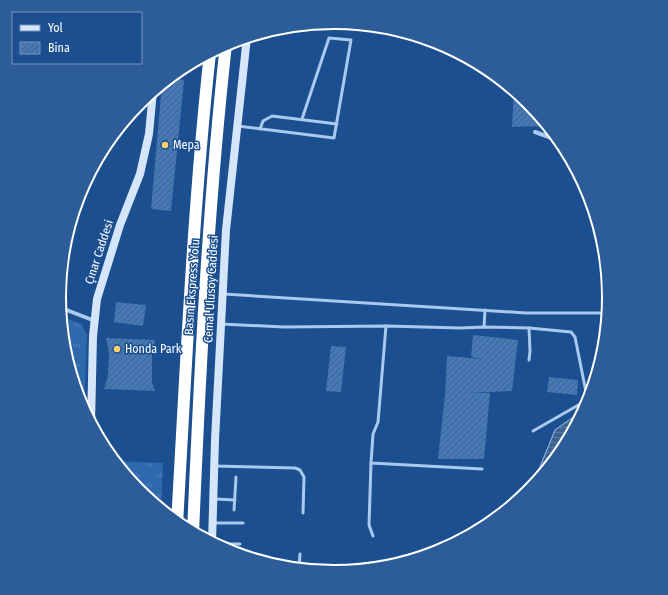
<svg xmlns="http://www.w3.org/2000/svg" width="668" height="595" font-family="'Fira Sans Condensed',sans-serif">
	<defs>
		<pattern id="grass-tufts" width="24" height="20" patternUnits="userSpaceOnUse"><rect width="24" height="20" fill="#2e69ad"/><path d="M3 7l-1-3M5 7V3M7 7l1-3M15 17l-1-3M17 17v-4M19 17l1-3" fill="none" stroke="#4d80b9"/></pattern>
		<pattern id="water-rules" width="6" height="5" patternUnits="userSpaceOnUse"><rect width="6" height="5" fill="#3c6290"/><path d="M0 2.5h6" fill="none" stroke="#597aa1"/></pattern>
		<pattern id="building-hatch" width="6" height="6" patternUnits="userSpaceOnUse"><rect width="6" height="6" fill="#4478b7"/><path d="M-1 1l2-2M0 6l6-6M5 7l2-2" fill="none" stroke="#486282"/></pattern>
	</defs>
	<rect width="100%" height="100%" fill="#1b4f8f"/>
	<g fill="url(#grass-tufts)">
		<path d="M60 316 82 324 87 336 84 411 79 403 64 351Z"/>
		<path d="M113 461 163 463 161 510 139 492Z"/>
	</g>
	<path fill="url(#water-rules)" stroke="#9cc4f0" d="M586 408 563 451 531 489 555 430Z"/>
	<g fill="url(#building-hatch)">
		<path d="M169 78 184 80 171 211 151 209 162 84Z"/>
		<path d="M514 91 529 103 548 126 512 127Z"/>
		<path d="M116 302 146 305 143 326 114 322Z"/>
		<path d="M473 335 518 340 512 391 469 393H490L484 459H438L445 395 447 356 483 359 471 357Z"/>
		<path d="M106 338 155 340 152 352V382L155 391 104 389 108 376 109 352Z"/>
		<path d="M331 346 346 347 341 392 326 391Z"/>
		<path d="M549 377 578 380 577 395 547 392Z"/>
	</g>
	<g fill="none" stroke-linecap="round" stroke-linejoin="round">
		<g stroke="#a9c9ee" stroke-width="3">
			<path d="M237 126 334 138 351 40 329 38 302 119"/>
			<path d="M260 129 263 121 272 116 337 124"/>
			<path d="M224 294 526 313H608"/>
			<path d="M221 324 284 327 386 326 461 328 484 327 529 328 530 351 529 360"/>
			<path d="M386 326 378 422 373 434 371 463 482 469"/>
			<path d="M484 327 485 310"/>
			<path d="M529 328 571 332 575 337 586 392 582 403 533 431"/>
			<path d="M371 463 369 525 373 536"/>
			<path d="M214 466 295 468 300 470 304 477 303 513"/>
			<path d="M215 499 235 500"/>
			<path d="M234 510 236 477"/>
			<path d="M213 523H243"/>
			<path d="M213 544H240"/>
			<path d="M299 570 300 554"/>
		</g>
		<g stroke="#a9c9ee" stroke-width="4">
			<path d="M535 132 560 141"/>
			<path d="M59 307 95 321"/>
		</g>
		<g stroke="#d6e6fa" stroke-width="8">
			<path d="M91 424 93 336 97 299 120 225 140 174 149 134 153 91"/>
			<path d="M212 543 215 440 226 230 247 37"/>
		</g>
		<g stroke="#fff" stroke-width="12">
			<path d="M177 524C186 367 193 209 210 53"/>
			<path d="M193 533C200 370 208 206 226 44"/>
		</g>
	</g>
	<g fill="#ffd166" stroke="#1b4f8f" stroke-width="1.5">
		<circle cx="165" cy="145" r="4"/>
		<circle cx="117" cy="349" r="4"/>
	</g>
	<g text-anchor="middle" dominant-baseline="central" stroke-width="3" stroke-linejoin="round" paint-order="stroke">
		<g font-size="12" fill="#fff" stroke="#1b4f8f" text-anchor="start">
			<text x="173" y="145">Mepa</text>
			<text x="125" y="349">Honda Park</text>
		</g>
		<g font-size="12" fill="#fff" stroke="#1b4f8f">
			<text transform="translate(99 252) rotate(-72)">Çınar Caddesi</text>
			<text transform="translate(192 287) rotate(-86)">Basın Ekspress Yolu</text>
			<text transform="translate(211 289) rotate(-87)">Cemal Ulusoy Caddesi</text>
		</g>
	</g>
	<path d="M0 0H668V595H0ZM66 297a268 268 0 1 1 536 0a268 268 0 1 1-536 0Z" fill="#2d5d98" fill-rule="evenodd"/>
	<path fill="none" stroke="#fff" stroke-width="2" d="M66 297a268 268 0 1 1 536 0a268 268 0 1 1-536 0Z"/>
	<rect x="12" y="12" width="130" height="52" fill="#1b4f8f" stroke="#7695bc"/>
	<rect x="20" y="25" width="20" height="6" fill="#d6e6fa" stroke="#7695bc"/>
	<text x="48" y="32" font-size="12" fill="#ffffff">Yol</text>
	<rect x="20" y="42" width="20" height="12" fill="url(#building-hatch)" stroke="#7695bc"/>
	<text x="48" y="52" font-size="12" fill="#ffffff">Bina</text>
</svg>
